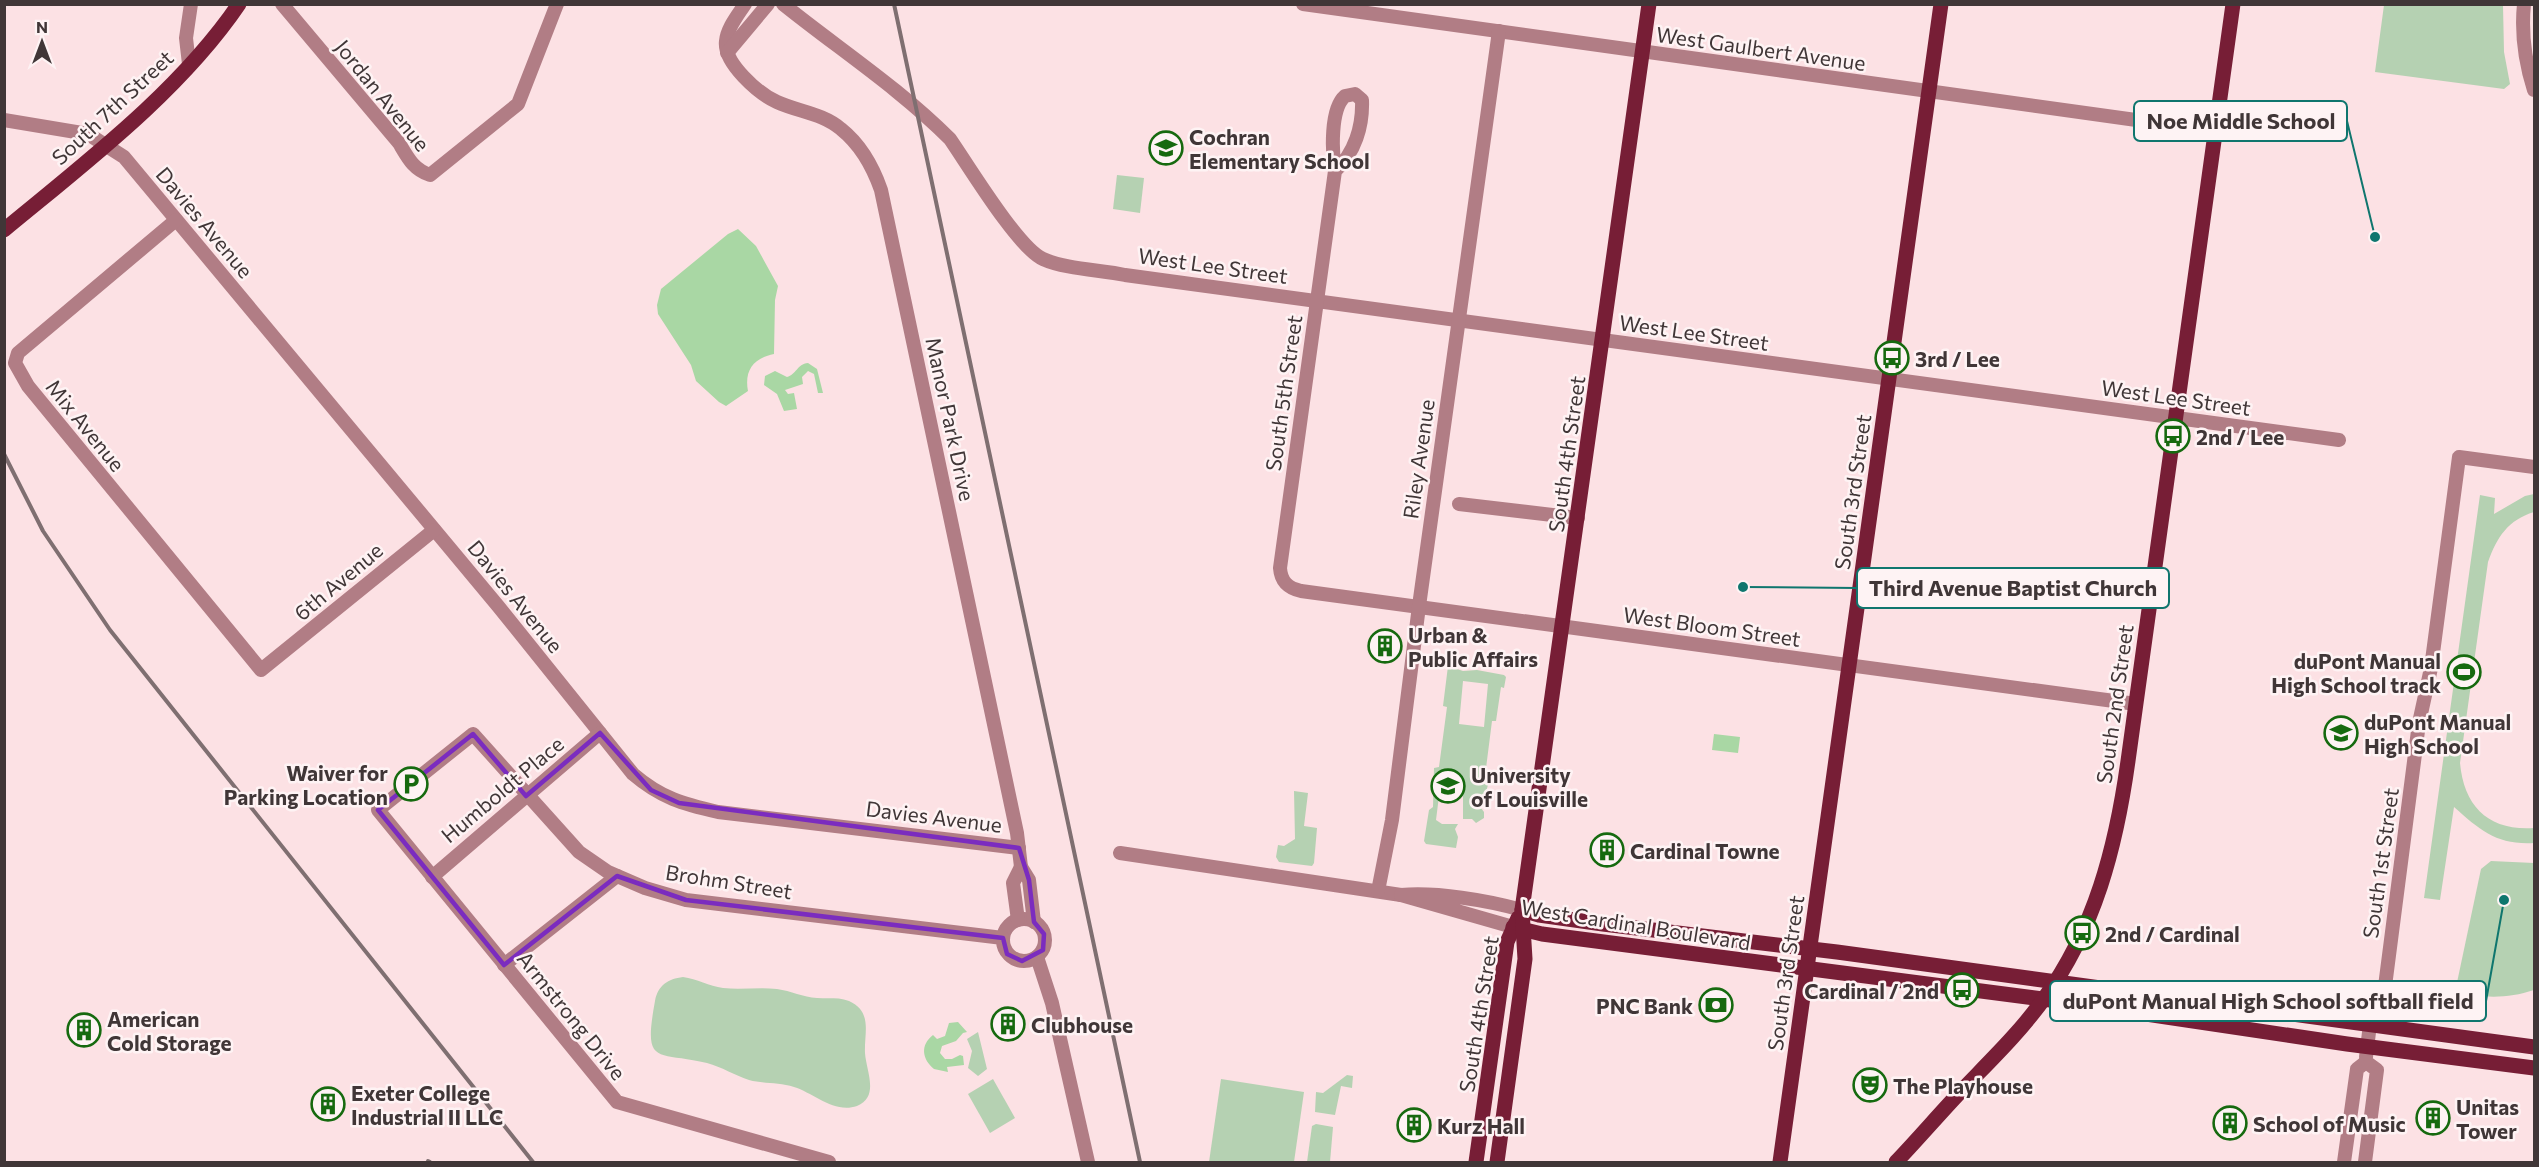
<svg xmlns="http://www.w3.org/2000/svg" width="2539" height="1167" font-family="Commissioner,sans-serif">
	<rect width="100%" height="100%" fill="#fce1e4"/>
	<g fill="#b5d1b2" fill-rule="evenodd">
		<path d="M2384 5H2503L2504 52 2510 84 2504 89 2375 72Z"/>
		<path d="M1117 175 1144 178 1140 213 1113 209Z"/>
		<path d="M2534 494V512C2508 520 2497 537 2488 562L2460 763C2464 807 2489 831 2534 828V843C2497 845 2481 831 2454 807L2440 900 2424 898 2480 495 2495 498 2494 514 2525 496Z"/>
		<path d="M1448 666 1463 671 1477 670 1504 675 1506 677 1504 688 1501 687 1496 721H1492L1484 784 1488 785 1481 808 1484 812V818L1476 823 1472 819H1463V789L1451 788 1439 796 1436 820 1442 824H1458L1455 829 1458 837 1456 848 1426 844 1424 841 1429 810 1433 807 1434 768 1439 767 1447 707 1443 706ZM1463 681 1488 684 1484 727 1459 724Z"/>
		<path d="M1294 791 1308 793 1304 826 1317 828 1314 863 1312 866 1279 862 1276 857 1278 845 1284 846 1295 839Z"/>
		<path d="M2491 861 2534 863V990C2507 999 2483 998 2455 992L2481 869Z"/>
		<path d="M683 977C697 979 709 986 723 988 741 990 759 987 777 989 791 991 803 997 817 998 828 999 839 997 849 1001 873 1012 864 1033 865 1053 866 1070 880 1097 857 1106 834 1114 814 1093 794 1087 779 1082 764 1084 749 1080 734 1075 722 1067 707 1063 656 1051 643 1067 655 1001 658 985 668 979 683 977Z"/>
		<path d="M978 1032 987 1069 978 1076 968 1068 972 1051 967 1039Z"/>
		<path d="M1347 1075 1353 1076 1352 1088 1341 1086 1335 1115 1315 1112 1316 1092 1323 1093Z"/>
		<path d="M993 1079 1015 1118 990 1133 968 1094Z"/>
		<path d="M1221 1079 1304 1092 1294 1162H1209Z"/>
		<path d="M1316 1124 1333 1127 1330 1162H1307L1312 1126Z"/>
	</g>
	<g fill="#a9d7a4">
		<path d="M738 229 756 246 778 286 775 300 774 354C754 358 744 370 748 391L726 406 719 402 696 381 691 365 658 314 657 305 661 289 728 234Z"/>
		<path d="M808 363 817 369 823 393H818L814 374 808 371 802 377 803 384 785 390 788 394 794 393 797 409 784 411 777 394 764 385 765 376 775 371 787 377C796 375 797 364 808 363Z"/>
		<path d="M1714 734 1740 737 1738 753 1712 750Z"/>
		<path d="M958 1022 967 1032 963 1033 956 1041 942 1046 940 1053 945 1059H952L960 1055 963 1056 964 1065 947 1067 948 1072 934 1069C922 1059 920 1045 933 1035L937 1039 945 1036 949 1023Z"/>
	</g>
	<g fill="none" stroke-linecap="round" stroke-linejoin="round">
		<g stroke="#b17d85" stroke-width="14">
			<path d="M282 4 399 143C408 158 413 169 430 175L518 104 557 4"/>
			<path d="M745 4C738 15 727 28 726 41 723 63 759 94 777 102 799 112 822 113 841 129 861 145 873 167 881 190L1017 833 1021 867"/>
			<path d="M783 4C839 49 899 88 950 139 968 165 1018 248 1043 259 1065 269 1101 270 1125 275L2339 440"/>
			<path d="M1303 4 2215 131"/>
			<path d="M2524 4C2521 34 2525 62 2534 90"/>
			<path d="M727 53 768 4"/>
			<path d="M189 64 186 38 191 4"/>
			<path d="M4 120 88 134 124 157 498 606 633 774C661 798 683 804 718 812L1019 848"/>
			<path d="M1335 171C1332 152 1330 109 1345 96L1355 94 1362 100C1363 126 1355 153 1335 171L1280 568C1281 582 1288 588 1301 591L2136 704"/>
			<path d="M176 220 18 353 15 363 28 386 261 670 434 530"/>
			<path d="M1459 504 1578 518"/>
			<path d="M1120 853 1401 895"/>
			<path d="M432 877 600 733"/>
			<path d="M1378 891 1392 820 1419 606 1499 31"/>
			<circle cx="1024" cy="940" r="21"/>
			<path d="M1018 920 1013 883 1021 867 1029 880 1034 922"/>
			<path d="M1513 927 1401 895C1437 892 1486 900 1522 910"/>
			<path d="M1037 957 1052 1003 1088 1162"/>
			<path d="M504 965 617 876"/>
			<path d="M2380 1025 2419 723 2431 668 2459 457 2534 467"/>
			<path d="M2366 1057 2370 1024"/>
			<path d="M829 1162 617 1102 378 810 473 734 579 852 608 872 645 888 686 900 1003 938"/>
			<path d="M2344 1162 2357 1069 2366 1062"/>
			<path d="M2365 1162 2377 1070 2366 1062"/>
		</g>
		<g stroke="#771e36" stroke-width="15">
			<path d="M4 230C85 163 180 91 239 4"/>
			<path d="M1522 910 1539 915 1603 924 1837 952 2534 1047"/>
			<path d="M1513 927 1542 934 2058 1001 2347 1044 2534 1068"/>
			<path d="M1476 1162 1507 942 1518 918"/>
			<path d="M1497 1162 1525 959 1522 910 1649 4"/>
			<path d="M1780 1162 1941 4"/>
			<path d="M1896 1162C1919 1138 1941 1112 1964 1088 1991 1060 2020 1032 2043 1000 2095 929 2116 847 2128 761L2233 4"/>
		</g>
		<g stroke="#7f6f71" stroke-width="4">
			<path d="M894 4 1140 1162"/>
			<path d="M4 454 43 531 110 630 533 1162"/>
			<path d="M428 1161 430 1162"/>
		</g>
	</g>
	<path fill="none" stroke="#7b2cbf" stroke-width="4.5" stroke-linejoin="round" d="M600 733 651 790 679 803 1019 848 1029 880 1034 922 1044 934 1043 950 1022 961 1007 954 1003 938 686 900 617 876 504 965 378 810 473 734 526 796Z"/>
	<defs>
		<symbol id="school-ring" viewBox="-11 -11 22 22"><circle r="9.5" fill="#fef3f4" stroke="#166a0f" stroke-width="1.5"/><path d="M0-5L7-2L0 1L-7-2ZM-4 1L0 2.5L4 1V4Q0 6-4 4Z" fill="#166a0f"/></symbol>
		<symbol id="bus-ring" viewBox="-11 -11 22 22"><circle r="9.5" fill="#fef3f4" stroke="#166a0f" stroke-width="1.5"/><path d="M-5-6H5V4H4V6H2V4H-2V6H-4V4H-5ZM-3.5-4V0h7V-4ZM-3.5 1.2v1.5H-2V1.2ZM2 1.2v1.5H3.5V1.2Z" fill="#166a0f"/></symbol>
		<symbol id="building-ring" viewBox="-11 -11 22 22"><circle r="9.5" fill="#fef3f4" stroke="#166a0f" stroke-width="1.5"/><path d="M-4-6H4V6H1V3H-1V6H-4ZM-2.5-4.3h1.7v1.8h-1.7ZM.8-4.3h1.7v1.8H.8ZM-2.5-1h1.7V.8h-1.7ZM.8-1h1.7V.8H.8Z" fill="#166a0f"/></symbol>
		<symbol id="stadium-ring" viewBox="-11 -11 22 22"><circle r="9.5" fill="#fef3f4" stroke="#166a0f" stroke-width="1.5"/><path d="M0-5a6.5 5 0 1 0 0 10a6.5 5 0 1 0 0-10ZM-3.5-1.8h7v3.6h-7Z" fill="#166a0f"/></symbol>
		<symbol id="parking-ring" viewBox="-11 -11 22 22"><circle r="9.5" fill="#fef3f4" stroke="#166a0f" stroke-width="1.5"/><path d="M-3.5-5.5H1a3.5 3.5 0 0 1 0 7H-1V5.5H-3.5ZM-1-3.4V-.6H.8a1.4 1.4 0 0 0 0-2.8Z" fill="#166a0f"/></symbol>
		<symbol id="university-ring" viewBox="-11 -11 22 22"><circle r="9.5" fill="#fef3f4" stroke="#166a0f" stroke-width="1.5"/><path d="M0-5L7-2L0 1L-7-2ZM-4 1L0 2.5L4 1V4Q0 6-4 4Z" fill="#166a0f"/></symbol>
		<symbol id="bank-ring" viewBox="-11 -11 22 22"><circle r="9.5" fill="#fef3f4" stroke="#166a0f" stroke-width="1.5"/><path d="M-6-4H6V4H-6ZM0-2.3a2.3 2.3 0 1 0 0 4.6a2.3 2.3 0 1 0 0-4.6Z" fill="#166a0f"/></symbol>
		<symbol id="theatre-ring" viewBox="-11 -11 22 22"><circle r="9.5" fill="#fef3f4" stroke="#166a0f" stroke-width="1.5"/><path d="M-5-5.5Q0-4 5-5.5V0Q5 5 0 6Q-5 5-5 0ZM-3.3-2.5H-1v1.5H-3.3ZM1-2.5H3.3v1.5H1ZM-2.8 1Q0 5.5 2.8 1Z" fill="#166a0f"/></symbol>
	</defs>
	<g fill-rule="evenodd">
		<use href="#school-ring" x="1147" y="129" width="38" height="38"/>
		<use href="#bus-ring" x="1873" y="339" width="38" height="38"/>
		<use href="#bus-ring" x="2154" y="417" width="38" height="38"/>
		<use href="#building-ring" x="1366" y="627" width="38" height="38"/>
		<use href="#stadium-ring" x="2445" y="653" width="38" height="38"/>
		<use href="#school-ring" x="2322" y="714" width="38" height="38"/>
		<use href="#parking-ring" x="392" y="765" width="38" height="38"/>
		<use href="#university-ring" x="1429" y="767" width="38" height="38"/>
		<use href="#building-ring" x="1588" y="831" width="38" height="38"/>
		<use href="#bus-ring" x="2063" y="914" width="38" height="38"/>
		<use href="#bus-ring" x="1943" y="971" width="38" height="38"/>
		<use href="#bank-ring" x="1697" y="986" width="38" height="38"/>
		<use href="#building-ring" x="989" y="1005" width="38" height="38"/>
		<use href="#building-ring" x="65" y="1011" width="38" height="38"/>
		<use href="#theatre-ring" x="1851" y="1066" width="38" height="38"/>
		<use href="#building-ring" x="309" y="1085" width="38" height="38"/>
		<use href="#building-ring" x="2414" y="1099" width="38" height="38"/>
		<use href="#building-ring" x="2211" y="1104" width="38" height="38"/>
		<use href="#building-ring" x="1395" y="1106" width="38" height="38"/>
	</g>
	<g text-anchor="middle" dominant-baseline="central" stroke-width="5" stroke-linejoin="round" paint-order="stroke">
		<g font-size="21" fill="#403637" stroke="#fef3f4">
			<text transform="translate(1761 48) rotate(8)">West Gaulbert Avenue</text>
			<text transform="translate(383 95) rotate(51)">Jordan Avenue</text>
			<text transform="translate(112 107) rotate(-43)">South 7th Street</text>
			<text transform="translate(205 222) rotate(50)">Davies Avenue</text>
			<text transform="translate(1213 265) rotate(8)">West Lee Street</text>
			<text transform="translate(1694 332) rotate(8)">West Lee Street</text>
			<text transform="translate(1283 393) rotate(-82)">South 5th Street</text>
			<text transform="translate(2176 397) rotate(8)">West Lee Street</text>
			<text transform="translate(951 419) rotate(78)">Manor Park Drive</text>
			<text transform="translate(86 425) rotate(51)">Mix Avenue</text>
			<text transform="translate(1566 454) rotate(-82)">South 4th Street</text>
			<text transform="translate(1418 459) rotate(-82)">Riley Avenue</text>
			<text transform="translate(1852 492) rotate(-82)">South 3rd Street</text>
			<text transform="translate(338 581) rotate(-40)">6th Avenue</text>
			<text transform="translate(516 596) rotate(51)">Davies Avenue</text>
			<text transform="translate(1712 626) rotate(8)">West Bloom Street</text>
			<text transform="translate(2114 704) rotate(-82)">South 2nd Street</text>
			<text transform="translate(502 789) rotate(-40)">Humboldt Place</text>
			<text transform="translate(934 816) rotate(7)">Davies Avenue</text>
			<text transform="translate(2380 863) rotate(-82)">South 1st Street</text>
			<text transform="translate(729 881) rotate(9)">Brohm Street</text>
			<text transform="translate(1636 924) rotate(9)">West Cardinal Boulevard</text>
			<text transform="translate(1785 973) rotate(-82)">South 3rd Street</text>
			<text transform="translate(1478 1014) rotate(-81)">South 4th Street</text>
			<text transform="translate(572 1015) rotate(51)">Armstrong Drive</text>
		</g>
		<g font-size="21" font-weight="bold" fill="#403637" stroke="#fef3f4" text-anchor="start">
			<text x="1189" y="136">Cochran<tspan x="1189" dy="24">Elementary School</tspan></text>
			<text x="1915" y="358">3rd / Lee</text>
			<text x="2196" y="436">2nd / Lee</text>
			<text x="1408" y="634">Urban &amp;<tspan x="1408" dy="24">Public Affairs</tspan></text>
			<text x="2441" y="660" text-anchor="end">duPont Manual<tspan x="2441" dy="24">High School track</tspan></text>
			<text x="2364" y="721">duPont Manual<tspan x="2364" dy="24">High School</tspan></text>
			<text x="388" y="772" text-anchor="end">Waiver for<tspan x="388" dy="24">Parking Location</tspan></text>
			<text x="1471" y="774">University<tspan x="1471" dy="24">of Louisville</tspan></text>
			<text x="1630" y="850">Cardinal Towne</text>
			<text x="2105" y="933">2nd / Cardinal</text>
			<text x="1939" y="990" text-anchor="end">Cardinal / 2nd</text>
			<text x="1693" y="1005" text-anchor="end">PNC Bank</text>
			<text x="107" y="1018">American<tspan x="107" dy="24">Cold Storage</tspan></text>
			<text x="1031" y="1024">Clubhouse</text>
			<text x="1893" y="1085">The Playhouse</text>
			<text x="351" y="1092">Exeter College<tspan x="351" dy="24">Industrial II LLC</tspan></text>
			<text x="2456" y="1106">Unitas<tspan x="2456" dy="24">Tower</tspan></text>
			<text x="2253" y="1123">School of Music</text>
			<text x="1437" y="1125">Kurz Hall</text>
		</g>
	</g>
	<path fill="none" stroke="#0f766e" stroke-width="2" d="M2375 237L2347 121M1743 587L1857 588M2504 900L2486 1001"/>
	<g fill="#0f766e" stroke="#fef3f4" stroke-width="2">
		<circle cx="2375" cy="237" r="6"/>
		<circle cx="1743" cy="587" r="6"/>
		<circle cx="2504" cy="900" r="6"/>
	</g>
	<g fill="#fef3f4" stroke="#0f766e" stroke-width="2">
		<rect x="2134" y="101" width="213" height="40" rx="6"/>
		<rect x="1857" y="568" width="312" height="40" rx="6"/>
		<rect x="2050" y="981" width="436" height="40" rx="6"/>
	</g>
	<g font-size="22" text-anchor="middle" font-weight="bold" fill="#403637">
		<text x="2241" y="129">Noe Middle School</text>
		<text x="2013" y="596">Third Avenue Baptist Church</text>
		<text x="2268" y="1009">duPont Manual High School softball field</text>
	</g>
	<rect width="2539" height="1167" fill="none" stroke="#403637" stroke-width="12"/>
	<g transform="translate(42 42)" stroke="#fef3f4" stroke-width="4.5" paint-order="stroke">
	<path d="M0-4.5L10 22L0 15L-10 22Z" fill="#403637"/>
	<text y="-9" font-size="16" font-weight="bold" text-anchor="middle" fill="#403637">N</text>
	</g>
</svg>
